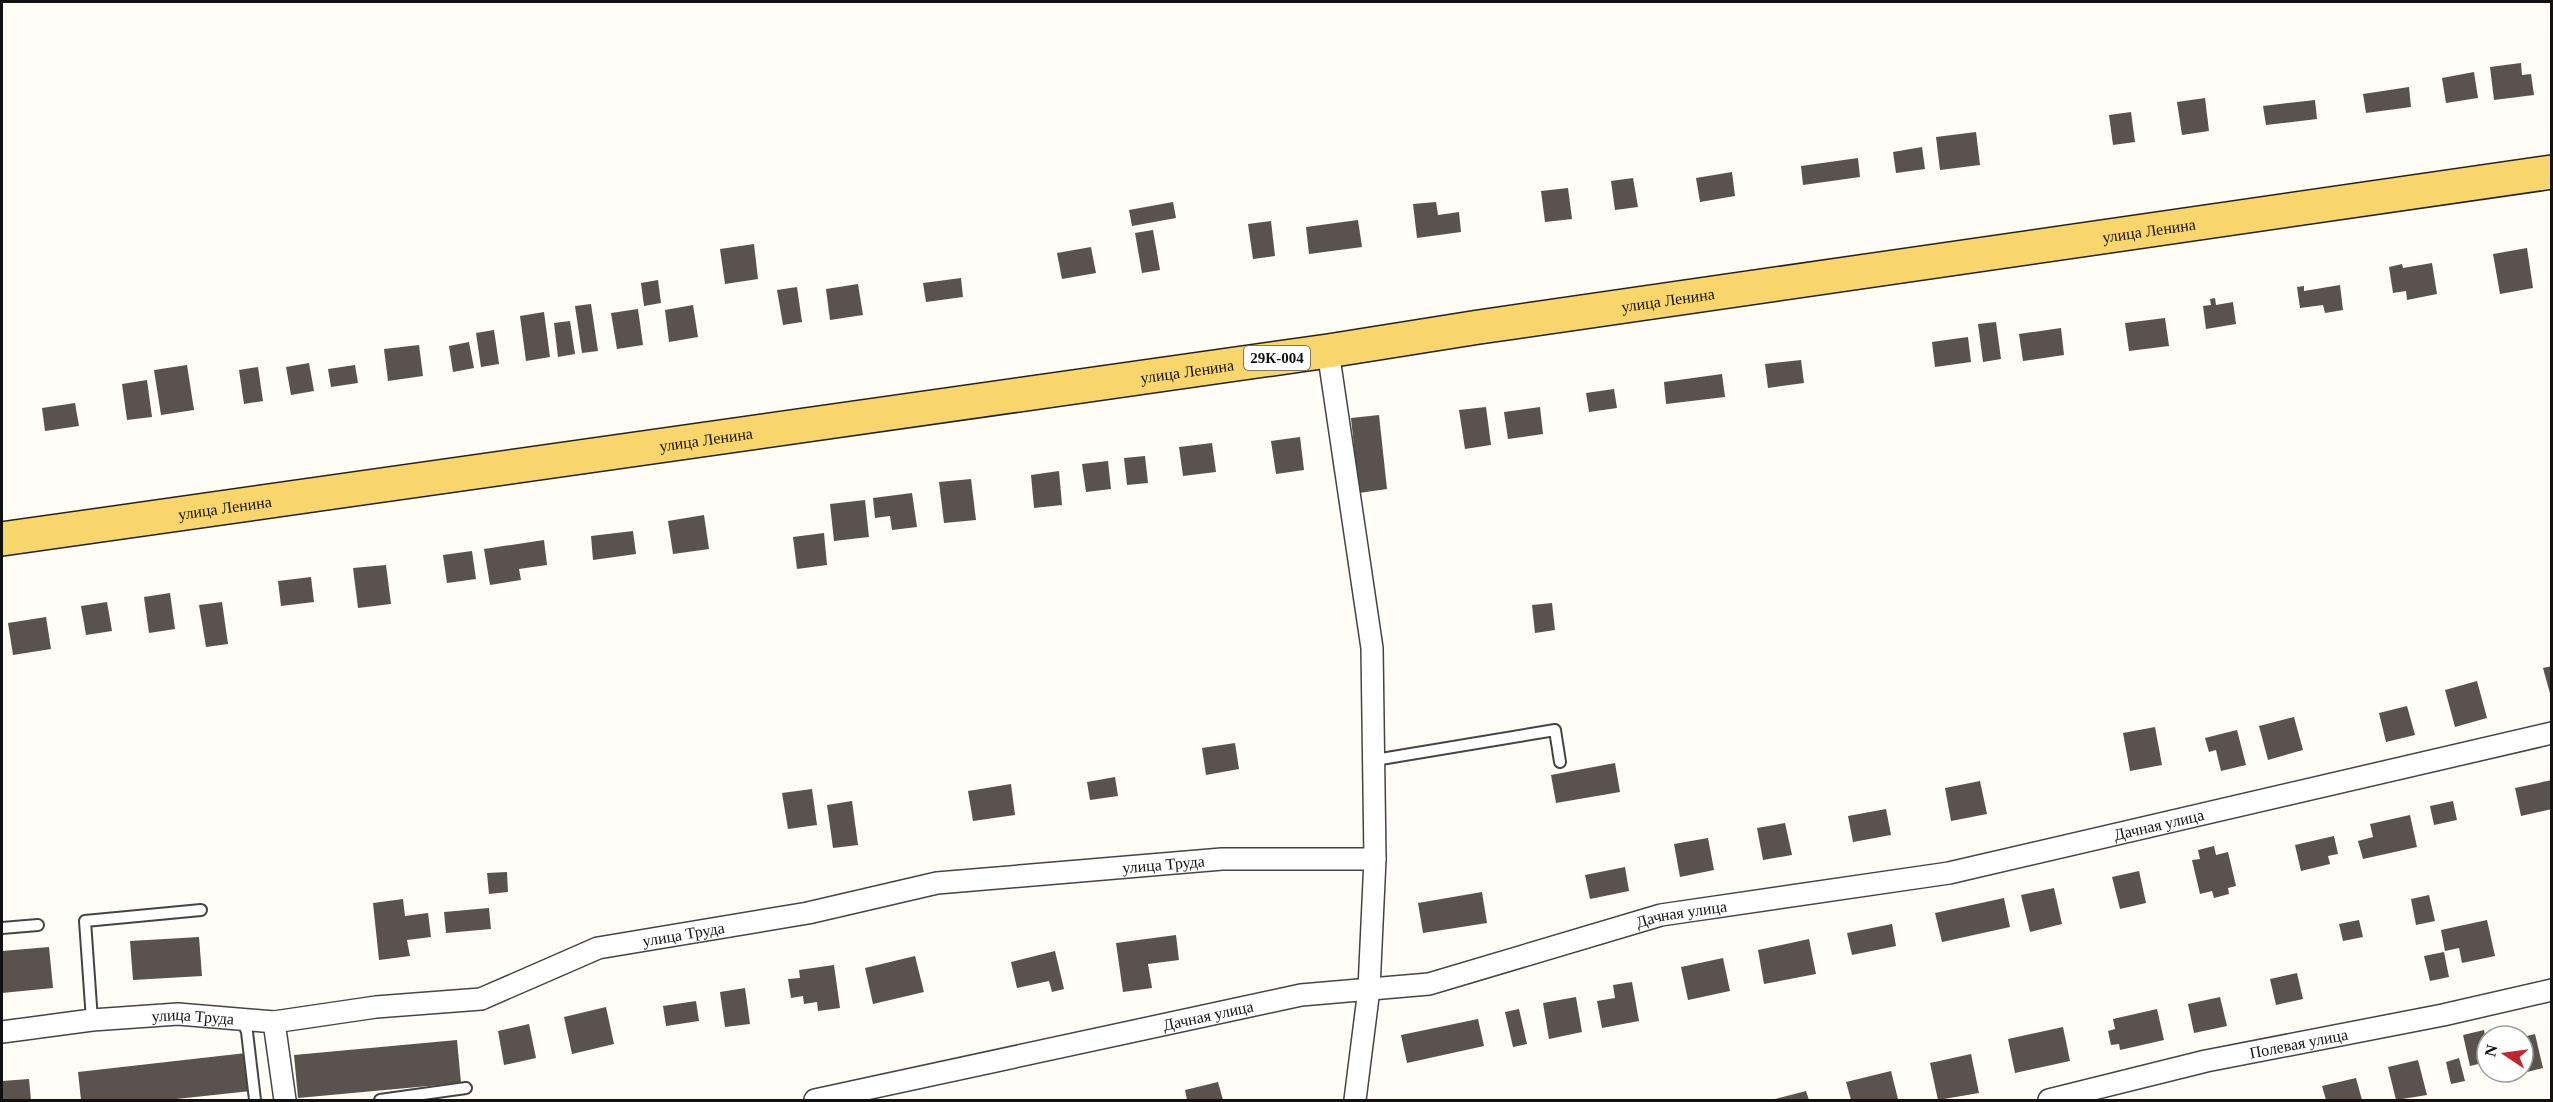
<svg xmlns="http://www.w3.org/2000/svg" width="2553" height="1102" font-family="Georgia,serif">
	<rect width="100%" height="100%" fill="#fffdf5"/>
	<g fill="#5a524d">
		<path d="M2521 63 2522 75 2531 74 2534 95 2494 100 2490 67Z"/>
		<path d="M2474 72 2478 98 2446 103 2442 78Z"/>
		<path d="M2409 87 2411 107 2366 113 2363 94Z"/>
		<path d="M2205 98 2209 131 2182 135 2177 102Z"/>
		<path d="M2315 100 2317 119 2266 125 2263 106Z"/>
		<path d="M2131 112 2135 142 2113 145 2109 115Z"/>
		<path d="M1976 132 1980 165 1940 170 1936 137Z"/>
		<path d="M1922 147 1925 169 1896 173 1893 152Z"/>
		<path d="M1858 158 1860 177 1803 185 1801 166Z"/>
		<path d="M1732 172 1735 196 1700 202 1696 178Z"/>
		<path d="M1633 178 1638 207 1615 210 1611 181Z"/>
		<path d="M1568 188 1572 219 1545 222 1541 191Z"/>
		<path d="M1173 202 1176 218 1132 226 1129 210Z"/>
		<path d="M1436 202 1438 215 1459 212 1461 232 1417 238 1413 204Z"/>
		<path d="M1358 220 1362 247 1309 254 1306 227Z"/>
		<path d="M1271 221 1275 256 1253 259 1248 224Z"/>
		<path d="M1153 230 1160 270 1142 273 1135 233Z"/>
		<path d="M754 244 758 279 725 284 720 249Z"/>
		<path d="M1091 247 1096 273 1062 279 1057 253Z"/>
		<path d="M2527 248 2533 288 2500 294 2493 254Z"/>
		<path d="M2432 263 2437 294 2407 300 2406 291 2393 293 2389 267 2402 264 2403 268Z"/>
		<path d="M961 278 963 297 926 302 923 283Z"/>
		<path d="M658 280 661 303 644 306 641 283Z"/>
		<path d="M858 284 863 315 830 320 826 289Z"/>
		<path d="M2340 285 2343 310 2325 313 2323 305 2300 308 2297 287 2304 286V291Z"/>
		<path d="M797 287 802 322 783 325 777 290Z"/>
		<path d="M2215 298 2216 305 2233 302 2236 324 2206 329 2203 306 2211 305 2210 299Z"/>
		<path d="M591 304 598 351 582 353 575 306Z"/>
		<path d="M693 305 698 337 669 342 665 310Z"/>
		<path d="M638 309 643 345 617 349 611 313Z"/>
		<path d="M544 312 550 357 526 361 520 316Z"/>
		<path d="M2165 318 2169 346 2129 351 2125 323Z"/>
		<path d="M570 321 575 354 558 357 554 323Z"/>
		<path d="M1996 322 2001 359 1983 362 1978 324Z"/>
		<path d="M2061 328 2064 355 2023 361 2019 334Z"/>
		<path d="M494 330 499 364 481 367 476 333Z"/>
		<path d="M1968 337 1971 362 1935 367 1932 342Z"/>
		<path d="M469 342 474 368 453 372 449 346Z"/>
		<path d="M419 345 423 376 388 381 384 349Z"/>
		<path d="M1801 360 1804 383 1768 388 1765 364Z"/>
		<path d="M309 363 314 391 291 395 286 367Z"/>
		<path d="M187 365 194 410 161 415 154 370Z"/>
		<path d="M355 365 358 383 331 387 328 369Z"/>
		<path d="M258 367 263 401 244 404 239 370Z"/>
		<path d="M1722 374 1725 397 1666 404 1664 382Z"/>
		<path d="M147 380 152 417 127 420 122 384Z"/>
		<path d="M1614 389 1617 408 1589 412 1586 393Z"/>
		<path d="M75 403 79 426 45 431 42 408Z"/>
		<path d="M1486 407 1491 445 1465 449 1459 410Z"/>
		<path d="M1540 407 1543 434 1508 439 1504 412Z"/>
		<path d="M1379 415 1387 489 1359 493 1351 418Z"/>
		<path d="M1300 437 1304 470 1276 474 1271 441Z"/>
		<path d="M1212 443 1216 472 1183 476 1179 447Z"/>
		<path d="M1145 456 1148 483 1127 485 1124 458Z"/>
		<path d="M1108 461 1111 489 1086 492 1082 464Z"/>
		<path d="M1059 471 1062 505 1034 508 1031 475Z"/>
		<path d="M971 479 976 520 944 523 939 482Z"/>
		<path d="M912 493 917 527 892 530 890 516 875 518 873 498Z"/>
		<path d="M865 500 869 537 834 541 830 504Z"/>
		<path d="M704 515 709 549 673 554 668 521Z"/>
		<path d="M633 531 636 554 593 560 591 536Z"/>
		<path d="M824 533 827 565 797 569 793 537Z"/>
		<path d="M544 540 547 565 519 569 521 580 490 585 484 549Z"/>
		<path d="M472 551 476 579 447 583 443 555Z"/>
		<path d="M386 565 391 604 358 608 353 568Z"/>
		<path d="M311 577 314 602 281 606 278 581Z"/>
		<path d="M170 593 175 629 149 633 144 597Z"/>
		<path d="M107 602 112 631 86 635 81 606Z"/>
		<path d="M222 602 228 644 206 647 199 605Z"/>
		<path d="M1552 603 1555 630 1535 633 1532 605Z"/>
		<path d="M46 617 51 649 13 655 8 623Z"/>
		<path d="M2552 666V696L2551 697 2543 668Z"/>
		<path d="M2477 681 2487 718 2455 727 2445 690Z"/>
		<path d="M2407 706 2415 735 2386 742 2379 713Z"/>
		<path d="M2294 717 2303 750 2268 760 2259 726Z"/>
		<path d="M2155 727 2162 765 2130 771 2123 733Z"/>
		<path d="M2237 730 2246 765 2221 771 2216 750 2209 752 2205 738Z"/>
		<path d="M1235 743 1239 769 1206 775 1202 748Z"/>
		<path d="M1615 763 1620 792 1556 803 1551 775Z"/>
		<path d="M1115 777 1118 796 1090 800 1087 782Z"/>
		<path d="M2552 780V809L2521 816 2515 788Z"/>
		<path d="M1980 781 1987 814 1951 821 1945 788Z"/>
		<path d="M1011 784 1015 815 973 821 968 791Z"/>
		<path d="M812 789 817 825 788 829 782 793Z"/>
		<path d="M852 801 858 845 833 848 827 805Z"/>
		<path d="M2453 801 2457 820 2434 825 2430 806Z"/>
		<path d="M1886 809 1891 835 1853 842 1848 816Z"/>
		<path d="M2410 815 2417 847 2363 859 2358 841 2373 837 2370 824Z"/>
		<path d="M1785 823 1792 855 1763 860 1757 828Z"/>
		<path d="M2334 836 2338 854 2328 856 2330 864 2301 871 2295 845Z"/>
		<path d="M1708 838 1714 870 1680 877 1674 844Z"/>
		<path d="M2214 846 2216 855 2228 852 2236 886 2228 888 2229 894 2214 898 2212 891 2200 894 2192 860 2200 859 2198 850Z"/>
		<path d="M1625 867 1629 891 1590 899 1585 875Z"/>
		<path d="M2139 871 2146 903 2120 909 2112 877Z"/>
		<path d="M507 872 508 892 489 894 487 873Z"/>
		<path d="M2054 888 2062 924 2030 932 2021 895Z"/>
		<path d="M1482 892 1487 923 1423 933 1418 903Z"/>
		<path d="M2429 895 2435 921 2416 925 2411 899Z"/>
		<path d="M2004 898 2010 927 1942 942 1935 913Z"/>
		<path d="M403 899 405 916 428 913 431 937 407 940 410 956 379 960 373 903Z"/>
		<path d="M489 908 491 929 446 933 444 912Z"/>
		<path d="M2359 920 2363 937 2343 941 2339 924Z"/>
		<path d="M2487 920 2495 956 2462 963 2459 948 2445 951 2441 930Z"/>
		<path d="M1892 924 1896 946 1852 955 1847 933Z"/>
		<path d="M1176 935 1179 960 1148 964 1152 988 1123 992 1116 943Z"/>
		<path d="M199 937 202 976 133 980 130 941Z"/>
		<path d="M1809 939 1816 974 1764 984 1758 950Z"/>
		<path d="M49 947 53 988 2 993V951Z"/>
		<path d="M1055 951 1064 989 1052 992 1049 981 1017 988 1011 962Z"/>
		<path d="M2444 952 2449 977 2430 981 2424 956Z"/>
		<path d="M915 956 924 992 873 1004 865 968Z"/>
		<path d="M1723 958 1730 991 1688 1000 1681 967Z"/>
		<path d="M834 965 840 1008 818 1011 817 1002 804 1004 803 996 791 998 788 979 800 978 799 970Z"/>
		<path d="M2297 973 2303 999 2276 1005 2270 979Z"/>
		<path d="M1632 982 1639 1021 1602 1028 1597 1001 1615 998 1613 985Z"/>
		<path d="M745 988 750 1024 725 1027 720 992Z"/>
		<path d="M1576 997 1582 1032 1549 1039 1543 1003Z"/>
		<path d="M2220 997 2227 1026 2194 1033 2188 1004Z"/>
		<path d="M696 1001 699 1021 666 1026 663 1006Z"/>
		<path d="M606 1007 614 1044 572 1054 564 1017Z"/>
		<path d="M1519 1009 1527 1044 1513 1047 1505 1012Z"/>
		<path d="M2157 1009 2164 1040 2120 1050 2119 1044 2111 1045 2108 1031 2115 1029 2113 1019Z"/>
		<path d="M1478 1019 1484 1046 1407 1063 1401 1035Z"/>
		<path d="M529 1024 536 1058 504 1065 498 1031Z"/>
		<path d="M2063 1027 2070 1061 2015 1073 2008 1039Z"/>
		<path d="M2484 1030 2487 1044V1062L2470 1066 2463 1035Z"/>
		<path d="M2535 1034 2543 1068 2507 1077 2506 1072H2523V1037Z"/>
		<path d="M457 1040 461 1083 298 1098 294 1055Z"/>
		<path d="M246 1053 251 1091 167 1100H81L78 1072Z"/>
		<path d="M1971 1054 1979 1093 1938 1100 1930 1063Z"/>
		<path d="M2459 1058 2465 1081 2451 1084 2446 1062Z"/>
		<path d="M2418 1060 2427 1095 2396 1100 2388 1067Z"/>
		<path d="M1891 1071 1898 1099 1851 1100 1846 1082Z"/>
		<path d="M2356 1078 2362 1100H2326L2322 1086Z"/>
		<path d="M29 1079 31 1100H2V1081Z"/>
		<path d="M1218 1082 1223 1100H1187L1185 1090Z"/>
		<path d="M1806 1091 1809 1100H1771Z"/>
	</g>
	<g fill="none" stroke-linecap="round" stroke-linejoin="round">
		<defs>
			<g id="lane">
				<path d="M1375 760 1555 730 1560 762"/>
				<path d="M2 928 38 925"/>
				<path d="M242 1019 247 1032 255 1100"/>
				<path d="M92 1020 85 921 201 910"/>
				<path d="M380 1100 466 1088"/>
			</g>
			<g id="street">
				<path d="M1328 351 1372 648 1375 859 1369 989 1355 1100"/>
				<path d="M274 1022 285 1100"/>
				<path id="s1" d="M2 1032 92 1020 178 1014 274 1022 376 1007 481 999 598 948 808 913 937 883 1222 859H1375"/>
				<path id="s2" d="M815 1100 1301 995 1429 984 1661 915 1949 873 2552 733"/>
				<path id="s3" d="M2049 1100 2206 1061 2443 1015 2552 990"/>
			</g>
			<g id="primary">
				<path id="s4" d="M2 539 1328 351 1479 327 2552 172"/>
			</g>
		</defs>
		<use href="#lane" stroke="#444" stroke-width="14"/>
		<use href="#street" stroke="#444" stroke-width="24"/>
		<use href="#primary" stroke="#222" stroke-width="36"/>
		<use href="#lane" stroke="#fff" stroke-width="10"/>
		<use href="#street" stroke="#fff" stroke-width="21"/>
		<use href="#primary" stroke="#f9d66b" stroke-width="33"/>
	</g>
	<g text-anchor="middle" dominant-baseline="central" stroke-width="6" stroke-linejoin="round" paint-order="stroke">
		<rect fill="#fff" stroke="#585858" stroke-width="1.5" x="1244" y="346" width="66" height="24" rx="4.5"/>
		<g font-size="15" font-weight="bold" fill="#111">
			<text x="1277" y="358">29К-004</text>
		</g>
		<g font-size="16" fill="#111" stroke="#fff">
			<text stroke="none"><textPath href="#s4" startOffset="2169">улица Ленина</textPath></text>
			<text stroke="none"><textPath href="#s4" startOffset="1683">улица Ленина</textPath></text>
			<text stroke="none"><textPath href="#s4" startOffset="1197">улица Ленина</textPath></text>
			<text stroke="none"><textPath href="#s4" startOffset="711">улица Ленина</textPath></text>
			<text stroke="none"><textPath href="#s4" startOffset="225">улица Ленина</textPath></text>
			<text stroke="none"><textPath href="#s2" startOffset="1374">Дачная улица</textPath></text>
			<text stroke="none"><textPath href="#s1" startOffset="1182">улица Труда</textPath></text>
			<text stroke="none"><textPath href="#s2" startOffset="888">Дачная улица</textPath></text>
			<text stroke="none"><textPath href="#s1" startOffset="696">улица Труда</textPath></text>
			<text stroke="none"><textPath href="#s2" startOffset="402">Дачная улица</textPath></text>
			<text stroke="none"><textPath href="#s1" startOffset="192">улица Труда</textPath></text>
			<text stroke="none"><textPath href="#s3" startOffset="256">Полевая улица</textPath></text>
		</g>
	</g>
	<rect width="2553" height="1102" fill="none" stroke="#111111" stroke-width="6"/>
	<g transform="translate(2505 1054) rotate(283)"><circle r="28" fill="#ffffff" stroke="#a0a0a0" stroke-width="1.5"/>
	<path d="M0-4.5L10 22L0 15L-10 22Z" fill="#c4262e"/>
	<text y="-9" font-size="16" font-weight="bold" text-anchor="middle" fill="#111111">N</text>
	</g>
</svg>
